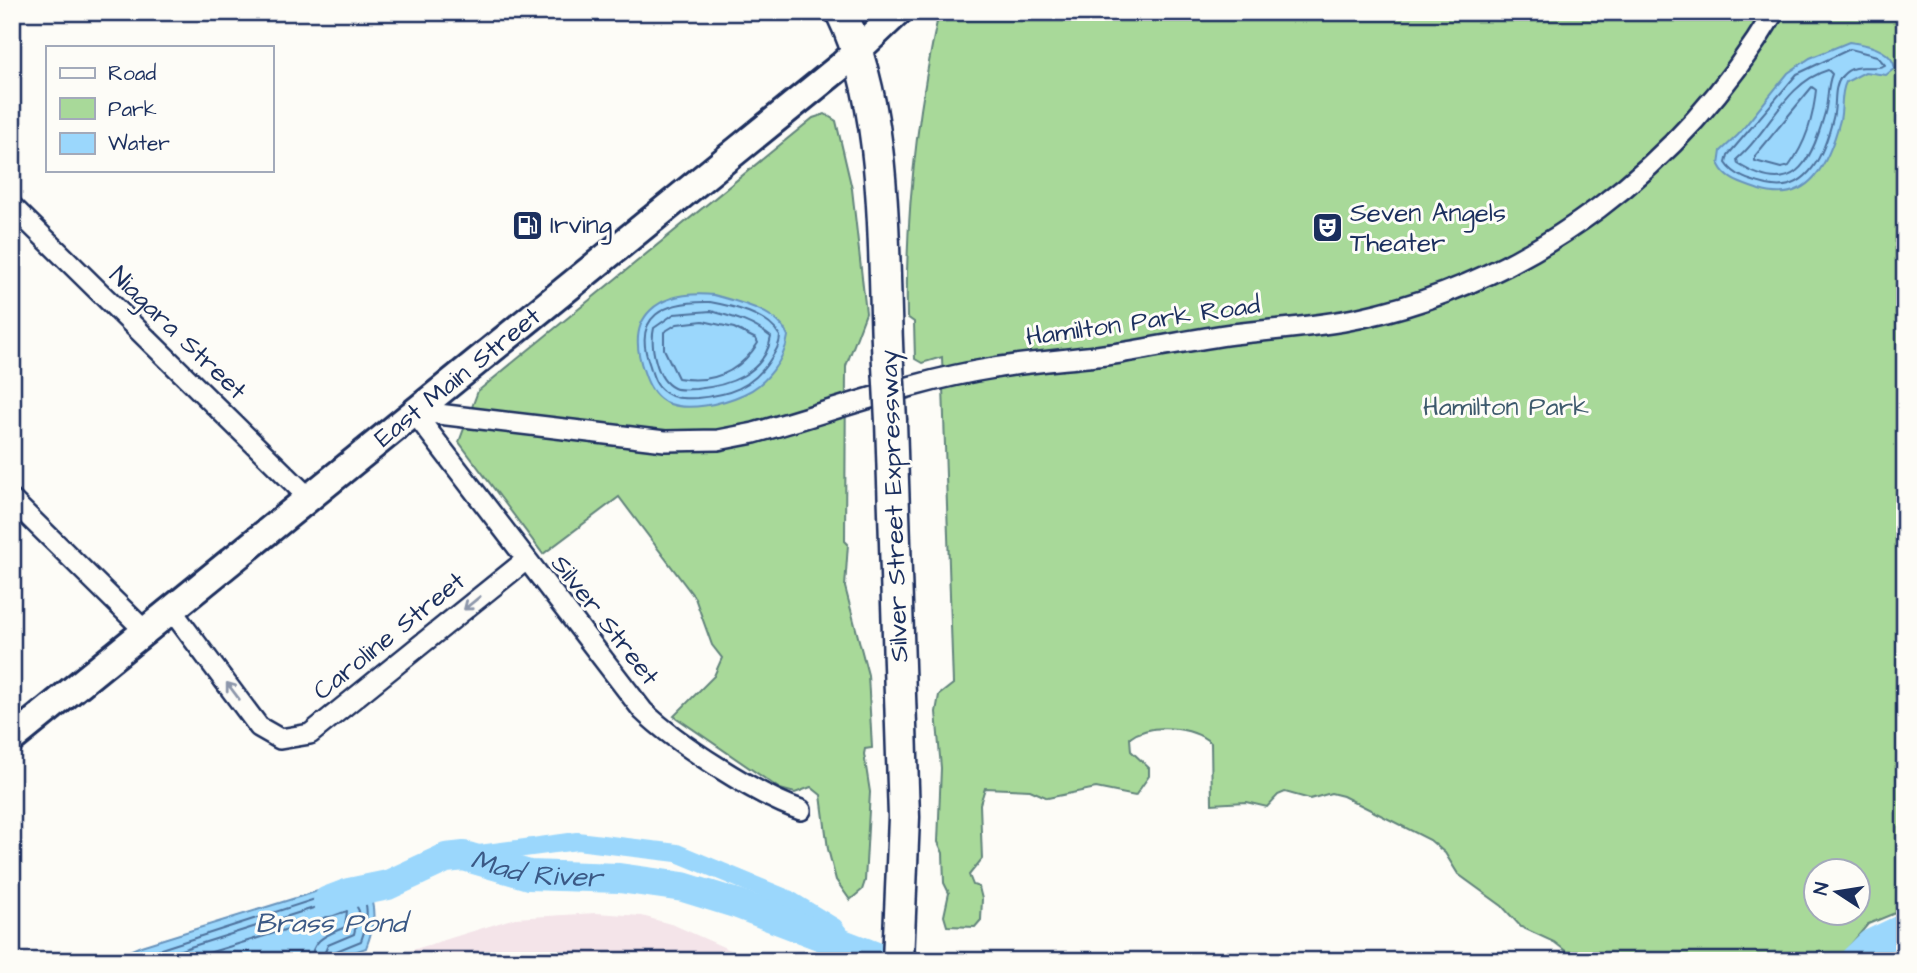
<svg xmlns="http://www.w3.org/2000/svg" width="1917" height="973" font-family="'Architects Daughter',sans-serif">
	<rect width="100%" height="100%" fill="#fdfcf7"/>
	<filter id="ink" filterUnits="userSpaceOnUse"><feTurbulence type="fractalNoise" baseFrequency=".0143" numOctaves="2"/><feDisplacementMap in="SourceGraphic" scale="14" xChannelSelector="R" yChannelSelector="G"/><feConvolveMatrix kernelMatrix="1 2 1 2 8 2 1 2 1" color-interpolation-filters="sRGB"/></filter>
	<g filter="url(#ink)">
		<path fill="#f4e4e9" d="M596 913 642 916 674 925 755 961H377L515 918Z"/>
		<g fill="#a8d999" stroke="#62847c" stroke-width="2" fill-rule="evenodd">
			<path d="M939 12H1905V909L1868 924 1837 961H1579L1554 942 1521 927 1502 906 1458 874 1445 853 1430 840 1343 796 1331 793 1310 799 1285 792 1278 795 1267 807 1246 802 1212 804 1211 743C1192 726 1150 723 1130 738L1131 751 1149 768V776L1135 796 1096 788 1048 798 1030 790 985 788 980 804 982 859 969 875 973 885 979 887 982 899 981 920 975 927 947 926 944 916 949 893 944 883 943 853 938 842 941 768 936 712 939 695 953 684 942 357 922 363 915 359 914 322 907 317C905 213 917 113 939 12ZM1815 872H1857V914H1815Z"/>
			<path d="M825 114 836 121 852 189 866 313 846 366 845 541 848 544 845 587 868 675 872 748 865 749 864 754 870 792 865 881 862 890 850 900 836 880 828 849 821 795 811 787 795 793 780 789 674 716 714 676 722 658 712 645 695 598 619 497 543 554 459 442 478 391 813 118Z"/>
		</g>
		<g fill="#9bd7fc" stroke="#6894bd" stroke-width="2">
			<path d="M1849 42C1866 44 1892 49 1895 68L1886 75 1865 72 1846 82C1840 94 1843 107 1840 120 1829 162 1810 206 1759 190 1743 184 1727 181 1719 165L1721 151 1738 135 1788 73 1810 58Z"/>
			<path d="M714 295C738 302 778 310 788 336 785 360 765 385 744 394 724 403 687 413 665 402 653 395 648 384 644 372 623 315 659 290 714 295Z"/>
			<path d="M350 881 368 890C377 911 374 927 366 948L328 961H106L141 946Z"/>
		</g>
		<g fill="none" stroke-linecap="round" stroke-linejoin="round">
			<g stroke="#4e729d" stroke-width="2">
				<path d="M1850 49 1877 56 1885 65C1874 72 1855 60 1842 76 1832 88 1837 104 1833 118 1825 151 1809 195 1767 185 1752 181 1735 177 1726 163L1728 155 1797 74Z"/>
				<path d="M1828 70 1832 74C1826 88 1829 102 1824 116 1810 166 1792 198 1738 164L1737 159C1770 131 1785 83 1828 70Z"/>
				<path d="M1812 87 1816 90C1813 119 1806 143 1789 166L1781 168 1755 161V156Z"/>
				<path d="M710 302C732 306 768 314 780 336 780 345 775 352 770 360 752 388 729 395 697 398 686 398 676 400 666 393 656 387 653 377 650 366 631 315 665 301 710 302Z"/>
				<path d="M711 311C733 317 753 322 771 337 765 374 728 386 696 389 689 389 680 391 674 388 656 380 650 345 654 328L674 314Z"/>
				<path d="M703 321 734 328 756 339 758 343C739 373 713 384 678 378L664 349V332L677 324Z"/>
				<path d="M124 961 343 890C374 885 368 922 361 941L334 952 330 961"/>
				<path d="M146 961 345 898 353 899 359 911 354 934 328 945 321 961"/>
				<path d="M182 961 347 911 345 927C328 935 312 938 311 961"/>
			</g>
			<path stroke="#9bd7fc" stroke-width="18" d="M464 856 577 841 677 853 788 899 834 927 850 948"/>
			<g stroke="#9bd7fc" stroke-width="30">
				<path id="s1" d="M328 901 349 893 388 885 446 858 464 856 529 875 619 878 683 887 738 904 887 961"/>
				<path d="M1854 961 1871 944 1905 928"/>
			</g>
			<defs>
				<g id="minor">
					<path d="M12 206 307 496"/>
					<path d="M413 411 665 441 718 440 754 433C833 411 912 381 994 368 1035 361 1078 359 1120 353 1158 347 1195 339 1233 334 1275 329 1318 327 1359 318 1535 280 1683 165 1774 12"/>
					<path d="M413 411 643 711C676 743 758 796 801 810"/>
					<path d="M12 500 143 629"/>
					<path d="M170 608 259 727 280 739 310 734 526 560"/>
				</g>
				<g id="secondary">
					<path id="s2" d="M12 739 841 66 898 12"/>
				</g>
				<g id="primary">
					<path d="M841 12C890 112 882 255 888 365"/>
					<path d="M891 421 904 817 898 961"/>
				</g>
			</defs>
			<use href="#minor" stroke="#1b2f5e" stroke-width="24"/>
			<use href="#secondary" stroke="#1b2f5e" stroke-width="32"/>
			<use href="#primary" stroke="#1b2f5e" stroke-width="35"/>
			<use href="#minor" stroke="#fdfcf7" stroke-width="19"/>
			<use href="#secondary" stroke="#fdfcf7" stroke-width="26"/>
			<use href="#primary" stroke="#fdfcf7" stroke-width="30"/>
			<defs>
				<path id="primary-bridge" d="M888 365 891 421"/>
			</defs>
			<use href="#primary-bridge" stroke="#1b2f5e" stroke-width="35" stroke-linecap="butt"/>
			<use href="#primary-bridge" stroke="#fdfcf7" stroke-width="30"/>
		</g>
		<defs><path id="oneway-shaft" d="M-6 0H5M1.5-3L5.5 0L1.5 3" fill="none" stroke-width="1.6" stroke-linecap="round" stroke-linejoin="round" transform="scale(1.75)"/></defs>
		<g stroke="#8c96aa">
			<use href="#oneway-shaft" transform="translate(472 603) rotate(141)"/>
			<use href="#oneway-shaft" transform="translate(233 691) rotate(-127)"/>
		</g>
	</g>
	<defs>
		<symbol id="fuel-square" viewBox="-11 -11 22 22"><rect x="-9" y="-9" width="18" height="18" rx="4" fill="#1b2f5e" stroke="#fdfcf7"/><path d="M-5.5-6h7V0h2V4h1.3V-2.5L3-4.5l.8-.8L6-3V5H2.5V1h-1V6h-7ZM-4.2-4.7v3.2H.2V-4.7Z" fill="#fff"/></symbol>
		<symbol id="theatre-square" viewBox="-11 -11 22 22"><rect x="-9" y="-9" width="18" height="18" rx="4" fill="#1b2f5e" stroke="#fdfcf7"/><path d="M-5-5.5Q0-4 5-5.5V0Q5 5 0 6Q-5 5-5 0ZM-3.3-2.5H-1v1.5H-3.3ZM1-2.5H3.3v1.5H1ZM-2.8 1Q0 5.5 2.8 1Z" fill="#fff"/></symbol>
	</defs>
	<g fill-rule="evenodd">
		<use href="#fuel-square" x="510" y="208" width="35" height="35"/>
		<use href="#theatre-square" x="1310" y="210" width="35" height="35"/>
	</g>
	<g text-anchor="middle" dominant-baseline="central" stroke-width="6" stroke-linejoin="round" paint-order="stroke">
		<g font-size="26" fill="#1b2f5e" stroke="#fdfcf7" text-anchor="start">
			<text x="1350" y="213">Seven Angels<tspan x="1350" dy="30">Theater</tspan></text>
			<text x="550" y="225">Irving</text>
		</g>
		<g font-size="26" fill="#1b2f5e" stroke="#fdfcf7">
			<text transform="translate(1143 321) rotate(-8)">Hamilton Park Road</text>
			<text transform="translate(178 333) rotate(44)">Niagara Street</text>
			<text stroke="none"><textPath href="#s2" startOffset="574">East Main Street</textPath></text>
			<text transform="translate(894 506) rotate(-92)">Silver Street Expressway</text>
			<text transform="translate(605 620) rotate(52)">Silver Street</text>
			<text transform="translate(389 636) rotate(-39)">Caroline Street</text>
		</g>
		<g font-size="26" fill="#3e5a6d" stroke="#fdfcf7">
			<text x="1506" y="407">Hamilton Park</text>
		</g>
		<g font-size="28" font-style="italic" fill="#3b5986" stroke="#fdfcf7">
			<text stroke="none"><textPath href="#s1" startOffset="219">Mad River</textPath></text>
			<text x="331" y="923">Brass Pond</text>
		</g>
	</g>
	<rect width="1917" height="973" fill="none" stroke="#fdfcf7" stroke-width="42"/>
	<rect x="21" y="21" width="1875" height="931" fill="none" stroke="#1b2f5e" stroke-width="2.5" filter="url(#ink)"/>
	<rect x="46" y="46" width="228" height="126" fill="#fdfcf7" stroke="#a3aaba" stroke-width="2"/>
	<rect x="60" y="68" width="35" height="10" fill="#fdfcf7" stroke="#a3aaba" stroke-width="2"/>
	<text x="108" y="80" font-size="21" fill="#1b2f5e">Road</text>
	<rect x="60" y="98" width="35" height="21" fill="#a8d999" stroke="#a3aaba" stroke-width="2"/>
	<text x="108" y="116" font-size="21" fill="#1b2f5e">Park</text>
	<rect x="60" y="133" width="35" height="21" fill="#9bd7fc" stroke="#a3aaba" stroke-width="2"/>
	<text x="108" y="150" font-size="21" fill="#1b2f5e">Water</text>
	<g transform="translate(1837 892) rotate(282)"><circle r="33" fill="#fdfcf7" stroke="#a3aaba" stroke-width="2"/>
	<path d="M0-5L12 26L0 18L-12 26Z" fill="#1b2f5e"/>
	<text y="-10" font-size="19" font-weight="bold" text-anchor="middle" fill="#1b2f5e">N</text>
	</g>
</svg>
